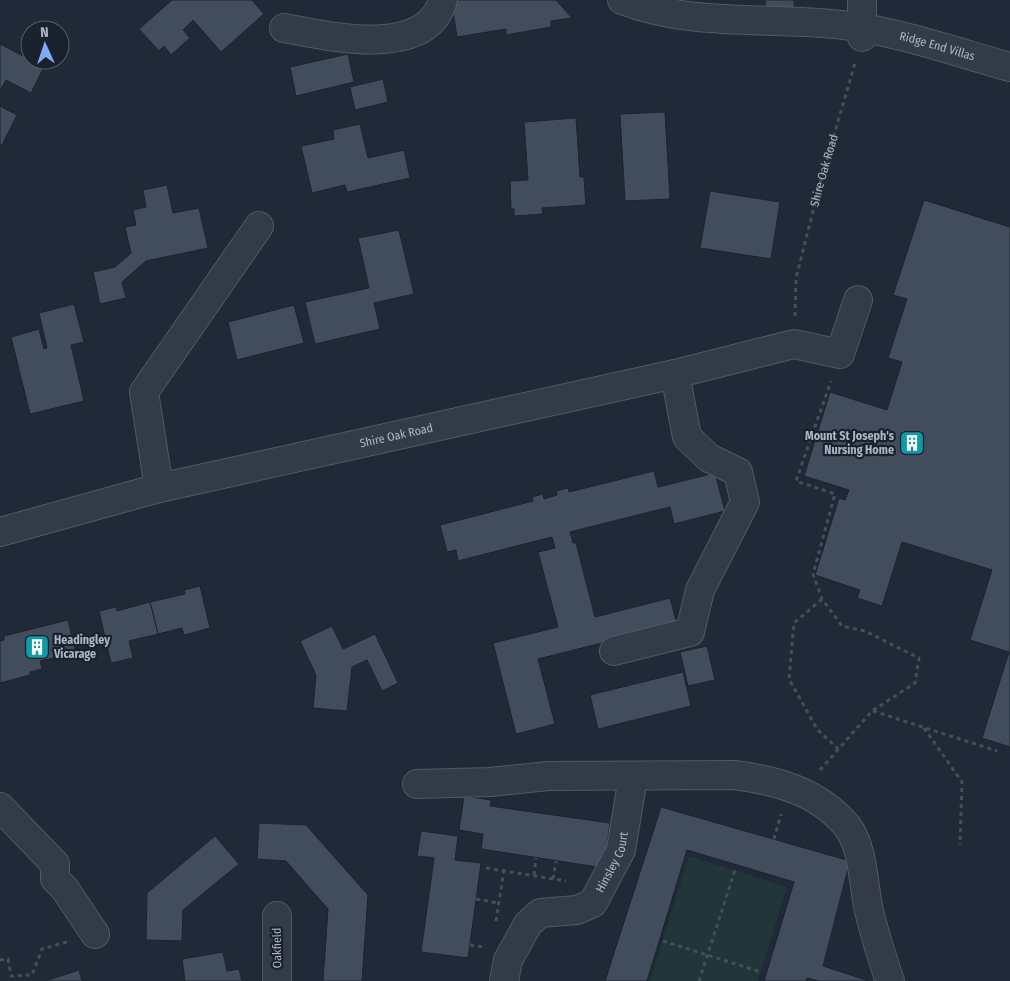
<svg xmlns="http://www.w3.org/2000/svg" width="1010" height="981" font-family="'Fira Sans Condensed',sans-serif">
	<rect width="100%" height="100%" fill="#202937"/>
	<path fill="#223538" d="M689 856 787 887 758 981H650Z"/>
	<g fill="#414c5c" stroke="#1b232e">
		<path d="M172 0H252L264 14 221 52 193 20 183 30 190 38 171 55 164 46 159 51 139 29Z"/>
		<path d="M451 0H556L572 18 551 21V27L506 35V29L457 37Z"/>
		<path d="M765 0H794L795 19H766Z"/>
		<path d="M0 44 44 67 31 93 6 80 0 91Z"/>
		<path d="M348 54 354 82 296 96 290 67Z"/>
		<path d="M383 79 388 102 355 110 350 87Z"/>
		<path d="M0 106 17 115 2 145 0 144Z"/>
		<path d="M665 112 670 199 625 201 620 114Z"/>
		<path d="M576 118 580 177H584L586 205 542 208 543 214 514 216V209H511L510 181 528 180 524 122Z"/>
		<path d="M360 124 368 158 404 150 410 178 347 192 345 185 312 193 301 146 334 139 333 130Z"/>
		<path d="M167 185 173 213 199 208 208 248 146 261 122 282 126 298 100 304 93 272 115 267 131 253 125 227 136 225 133 210 146 207 143 190Z"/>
		<path d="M710 191 780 202 771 259 700 248Z"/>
		<path d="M924 200 1010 227V747L982 738 1009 652 970 640 992 570 902 542 882 606 857 598 860 590 815 575 839 498 845 500 849 490 804 476 830 392 887 410 902 362 888 358 907 299 893 295Z"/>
		<path d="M399 230 414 294 374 303 380 329 315 344 305 302 369 288 358 238Z"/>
		<path d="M74 304 84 342 71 345 84 401 30 414 11 337 39 329 44 349 47 348 39 313Z"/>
		<path d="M294 305 304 343 237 360 228 322Z"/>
		<path d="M654 471 658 487 715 473 725 511 674 524 670 507 570 532 573 543H576L595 617 670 598 677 624 538 659 555 724 516 734 493 643 558 627 538 552 555 548 552 537 458 561 456 550 447 552 440 525 533 501 532 497 543 494 544 499 557 495 556 491 568 488 569 492Z"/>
		<path d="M200 586 210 628 184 635 182 628 158 634 150 602 185 594 184 590Z"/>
		<path d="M150 602 158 634 129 641 133 658 111 663 99 611 116 607 117 611Z"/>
		<path d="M68 620 76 653 40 661 42 669 30 672V675L0 683V641L4 640V636Z"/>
		<path d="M332 626 343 649 375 634 398 683 382 691 367 660 352 667 347 711 313 708 316 675 300 641Z"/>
		<path d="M707 646 715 680 688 686 680 652Z"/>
		<path d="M683 672 691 706 598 729 590 695Z"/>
		<path d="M464 796 491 800 490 806 610 823 604 868 481 849 483 834 459 830Z"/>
		<path d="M661 807 850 861 823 966 869 981H819L807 978 806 981H764L794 882 687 850 647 981H605Z"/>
		<path d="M259 823 306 825 368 895 362 981H323L328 909 286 861 257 859Z"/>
		<path d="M421 831 458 836 455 860 481 863 468 958 421 952 434 858 417 856Z"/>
		<path d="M215 836 239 864 183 910 182 941 146 940 147 893Z"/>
		<path d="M223 952 227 971 239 969 242 981H185L182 959Z"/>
		<path d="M79 970 82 981H45Z"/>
	</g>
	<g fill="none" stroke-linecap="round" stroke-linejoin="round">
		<defs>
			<g id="minor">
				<path id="s2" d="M622 0C700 30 783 14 863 28 911 36 963 54 1010 67"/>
				<path d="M284 28C327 36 427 60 443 0"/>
				<path d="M862 37V0"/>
				<path d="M159 488 144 392 259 226"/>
				<path id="s3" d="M0 532 159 488 675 374 794 344 840 354 858 300"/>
				<path d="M614 651 690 632 700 590 745 502 738 472 709 458 687 437 675 374"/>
				<path d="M417 784 490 782 548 776 734 775C776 780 819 792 847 826 864 848 863 885 869 911 875 935 882 958 890 981"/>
				<path d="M0 807 55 864V879L65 889 95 934"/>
				<path d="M277 916V981"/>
				<path id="s4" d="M504 981 508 960 528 924 540 913 577 910 593 903 621 850 633 777"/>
			</g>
		</defs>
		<use href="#minor" stroke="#515966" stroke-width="30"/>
		<g stroke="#405256" stroke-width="3" stroke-dasharray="4 4" stroke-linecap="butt">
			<path id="s1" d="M795 316 796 278 821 180 855 63"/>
			<path d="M822 599 794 623 789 679 817 729 838 749"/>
			<path d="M873 711 997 751"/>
			<path d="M924 728 962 782 960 845"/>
			<path d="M820 770 872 711 915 683 919 658 865 631 842 626 822 599 813 574 835 494 796 481 831 381"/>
			<path d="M774 839 781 814"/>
			<path d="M486 868 566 881"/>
			<path d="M534 875 536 858"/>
			<path d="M553 879 556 861"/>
			<path d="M476 899 499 903"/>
			<path d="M496 921 504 870"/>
			<path d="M663 941 761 972"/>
			<path d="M470 945 484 947"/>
			<path d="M0 960 8 959 11 976 32 975 42 949 67 942"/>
			<path d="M699 981 735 870"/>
		</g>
		<use href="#minor" stroke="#343b48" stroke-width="28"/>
	</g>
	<defs>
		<symbol id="building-square" viewBox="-11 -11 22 22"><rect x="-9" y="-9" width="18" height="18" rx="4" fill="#0f9aa8" stroke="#19212c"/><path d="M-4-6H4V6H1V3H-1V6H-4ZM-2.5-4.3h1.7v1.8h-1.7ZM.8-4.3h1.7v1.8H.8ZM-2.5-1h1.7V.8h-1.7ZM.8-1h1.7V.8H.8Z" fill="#fff"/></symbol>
	</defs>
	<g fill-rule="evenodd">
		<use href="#building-square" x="898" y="429" width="28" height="28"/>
		<use href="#building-square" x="23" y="633" width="28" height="28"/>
	</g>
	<g text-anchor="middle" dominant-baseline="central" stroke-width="4.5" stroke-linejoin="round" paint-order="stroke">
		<g font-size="12" fill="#aeb6c5" stroke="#19212c">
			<text stroke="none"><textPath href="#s2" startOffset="320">Ridge End Villas</textPath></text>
			<text stroke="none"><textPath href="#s1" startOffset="149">Shire Oak Road</textPath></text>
			<text stroke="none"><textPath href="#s3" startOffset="408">Shire Oak Road</textPath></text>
			<text stroke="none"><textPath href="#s4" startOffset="179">Hinsley Court</textPath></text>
			<text transform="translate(277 948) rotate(-91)">Oakfield</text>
		</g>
		<g font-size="12" font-weight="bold" fill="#aeb6c5" stroke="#19212c" text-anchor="end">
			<text x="894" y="436">Mount St Joseph's<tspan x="894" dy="14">Nursing Home</tspan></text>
			<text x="54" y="640" text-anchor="start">Headingley<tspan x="54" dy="14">Vicarage</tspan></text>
		</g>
	</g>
	<g transform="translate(45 45) rotate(357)"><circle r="24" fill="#19212c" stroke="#555d69"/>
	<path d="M0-4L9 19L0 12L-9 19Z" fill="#81abf7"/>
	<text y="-8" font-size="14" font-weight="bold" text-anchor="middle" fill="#aeb6c5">N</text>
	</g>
</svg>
